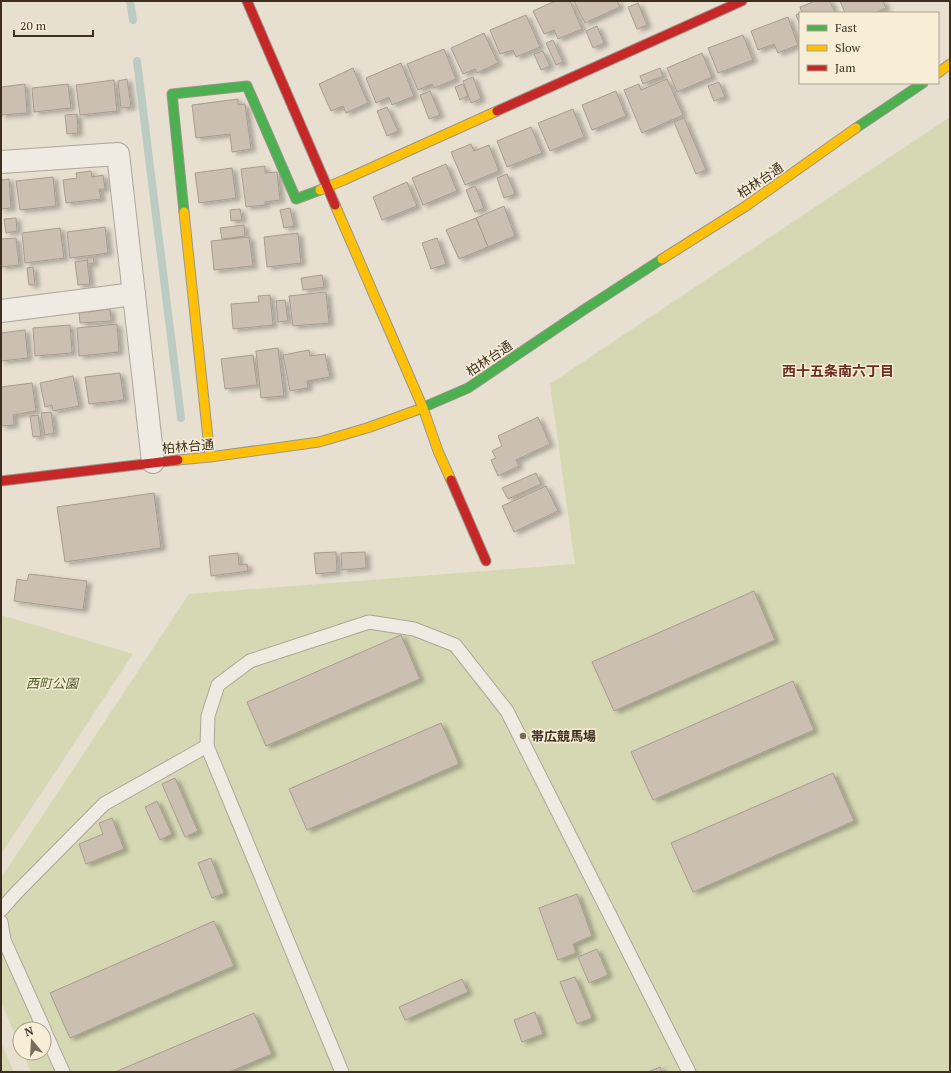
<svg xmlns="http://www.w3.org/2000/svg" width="951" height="1073" font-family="'PT Serif','Noto Sans JP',serif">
	<defs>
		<filter id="shadow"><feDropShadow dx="4.5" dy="2.5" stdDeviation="2" flood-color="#0004"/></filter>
	</defs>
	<rect width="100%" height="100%" fill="#e7e0d1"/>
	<g fill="#d6d7b3">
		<path d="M950 117V1072H31L23 1053H44V1029H20V1046L1 1002V878L189 594 575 564 550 384Z"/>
		<path d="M1 615 133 654 1 854Z"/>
		<path d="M1 1042 14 1072H1Z"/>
	</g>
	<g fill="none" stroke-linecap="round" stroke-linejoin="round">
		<g stroke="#bcccc2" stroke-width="8">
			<path d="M130 1 133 20"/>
			<path d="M137 61 181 418"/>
		</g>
	</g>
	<g fill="#cbbfb2" stroke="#a89c90" filter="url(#shadow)">
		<path d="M555 1H570L582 29 558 39 554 30 544 34 533 11Z"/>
		<path d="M574 1H617L620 7 585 23Z"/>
		<path d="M815 1H830L835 13H801H802L800 7Z"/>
		<path d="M840 1H883L886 8 874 13H845Z"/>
		<path d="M638 3 647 25 637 29 628 7Z"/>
		<path d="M800 13V25L796 15Z"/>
		<path d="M526 15 540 47 516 57 513 50 500 54 490 30Z"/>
		<path d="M788 17 798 45 778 53 774 44 758 50 751 31Z"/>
		<path d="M597 26 604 43 593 48 586 31Z"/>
		<path d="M484 33 498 63 477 73 475 69 463 74 451 48Z"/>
		<path d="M743 35 753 60 718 73 708 48Z"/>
		<path d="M553 40 563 62 556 65 546 43Z"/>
		<path d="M444 49 456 79 434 88 432 84 418 90 407 64Z"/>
		<path d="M543 51 550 66 541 70 534 54Z"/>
		<path d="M702 53 712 77 677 92 667 68Z"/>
		<path d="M401 63 414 96 392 105 389 97 376 103 366 78Z"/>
		<path d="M353 68 368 103 346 113 343 106 331 111 319 84Z"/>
		<path d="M660 68 663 76 643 84 640 76Z"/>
		<path d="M473 77 481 99 471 103 463 81Z"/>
		<path d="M127 79 131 107 121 108 118 81Z"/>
		<path d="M667 79 683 115 642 133 624 90 639 84 641 90Z"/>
		<path d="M114 80 117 111 80 115 76 85Z"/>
		<path d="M719 82 725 97 714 101 708 86Z"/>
		<path d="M25 84 27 113 1 115V87Z"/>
		<path d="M68 84 71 108 34 112 32 88Z"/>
		<path d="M463 84 468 96 460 100 455 87Z"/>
		<path d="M430 91 440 115 429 119 420 95Z"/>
		<path d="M616 91 626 116 592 130 582 105Z"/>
		<path d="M238 99V105L245 104 251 149 232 152 230 134 196 138 192 105Z"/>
		<path d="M387 107 398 131 387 136 377 111Z"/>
		<path d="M573 109 584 137 550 151 538 123Z"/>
		<path d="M77 114 78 133 67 134 65 115Z"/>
		<path d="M684 118 706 170 696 174 674 122Z"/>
		<path d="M531 127 542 153 507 167 497 141Z"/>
		<path d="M471 144 474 151 489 145 499 171 465 185 451 152Z"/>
		<path d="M446 164 457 191 423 205 412 178Z"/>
		<path d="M265 166V173L277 172 280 200 265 202V205L246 207 241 169Z"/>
		<path d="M232 168 236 198 199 203 195 173Z"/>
		<path d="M91 171 92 177 103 175 105 189H99L101 199 66 203 63 180 77 178 76 173Z"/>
		<path d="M507 174 515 194 504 198 497 178Z"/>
		<path d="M53 177 56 206 20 210 16 181Z"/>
		<path d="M9 179 11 208 1 209V180Z"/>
		<path d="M407 182 417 206 382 220 373 197Z"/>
		<path d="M475 186 484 208 475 212 466 190Z"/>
		<path d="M504 206 515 236 488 247 476 218Z"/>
		<path d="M290 208 294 226 284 228 280 210Z"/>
		<path d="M240 209 242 220 231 221 230 210Z"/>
		<path d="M16 218 17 231 6 233 4 219Z"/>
		<path d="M476 218 488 247 459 259 446 230Z"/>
		<path d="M244 225 245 236 222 239 220 228Z"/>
		<path d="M105 227 108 253 70 258 67 232Z"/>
		<path d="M60 228 64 258 25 263 22 233Z"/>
		<path d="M298 233 301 263 267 267 264 237Z"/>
		<path d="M249 237 253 266 214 270 211 241Z"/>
		<path d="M16 238 19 265 1 267V239Z"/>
		<path d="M437 238 446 264 431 269 422 243Z"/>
		<path d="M93 257 94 263 88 264 87 258Z"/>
		<path d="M87 260 90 284 78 285 75 262Z"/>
		<path d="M33 267 35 285H29L27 268Z"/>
		<path d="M322 275 324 287 303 290 301 278Z"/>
		<path d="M326 292 329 323 293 326 289 296Z"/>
		<path d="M270 295 273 325 233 329 231 304 259 302 258 296Z"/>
		<path d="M285 300 288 321 278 322 276 301Z"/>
		<path d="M110 309 111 321 80 323 79 313Z"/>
		<path d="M117 324 119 352 79 356 77 328Z"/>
		<path d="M70 325 72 353 35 356 33 328Z"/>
		<path d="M25 330 28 358 1 361V333Z"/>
		<path d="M278 348 284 396 261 398 256 351Z"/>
		<path d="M309 350 310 356 325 354 330 377 307 381 308 388 290 391 283 355Z"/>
		<path d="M253 355 257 385 225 389 221 359Z"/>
		<path d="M120 373 124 400 89 404 85 377Z"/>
		<path d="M73 376 79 406 53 411 52 405 45 407 40 383Z"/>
		<path d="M32 383 36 411 13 415 14 425 1 426V387Z"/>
		<path d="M51 412 54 433 45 435 41 413Z"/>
		<path d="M38 415 41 436 33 437 30 416Z"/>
		<path d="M538 417 550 444 516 460 519 466 498 476 491 460 496 458 492 451 502 446 498 436Z"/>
		<path d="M536 473 541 484 508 499 502 488Z"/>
		<path d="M546 486 558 511 514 532 502 506Z"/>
		<path d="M154 493 161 548 65 562 57 507Z"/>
		<path d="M336 552 337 572 316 574 314 553Z"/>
		<path d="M365 552 366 568 342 570 341 553Z"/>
		<path d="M238 553 239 565 247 564 248 571 211 576 209 556Z"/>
		<path d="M29 574 87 581 83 610 14 601 17 579 27 581Z"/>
		<path d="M754 591 775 640 614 711 592 662Z"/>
		<path d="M401 635 420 679 266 746 247 702Z"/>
		<path d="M793 681 814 730 653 800 631 752Z"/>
		<path d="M441 723 459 764 307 830 289 789Z"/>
		<path d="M833 773 854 821 693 892 671 843Z"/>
		<path d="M175 778 198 831 185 837 162 784Z"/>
		<path d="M157 801 172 834 160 840 145 807Z"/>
		<path d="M112 818 124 849 86 864 79 844 103 834 99 823Z"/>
		<path d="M211 858 224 893 212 898 198 863Z"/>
		<path d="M577 894 592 936 573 944 576 953 558 960 539 908Z"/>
		<path d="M214 921 234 966 70 1038 50 993Z"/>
		<path d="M597 949 608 975 589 983 578 957Z"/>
		<path d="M575 977 592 1018 577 1024 560 982Z"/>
		<path d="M462 979 468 992 405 1020 399 1007Z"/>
		<path d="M535 1012 543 1034 522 1042 514 1020Z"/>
		<path d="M254 1013 272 1054 229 1072H115Z"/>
		<path d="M660 1067 662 1072H648Z"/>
	</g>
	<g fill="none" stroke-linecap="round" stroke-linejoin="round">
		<defs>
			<g id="lane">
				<path d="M1 910 17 892 104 804 207 746"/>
				<path d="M1 922 4 940 44 1029"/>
				<path d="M44 1030 63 1072"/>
				<path d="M342 1072 207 746 208 716 218 685 250 661 369 622 414 629 455 645 507 711 689 1072"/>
			</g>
			<g id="street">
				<path d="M1 162 118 154 153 462"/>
				<path d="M1 311 134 294"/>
			</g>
			<g id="fast">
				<path d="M856 128 923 83"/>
				<path d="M184 212 172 94 247 86 296 199 320 190"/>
				<path d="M417 410 468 388 582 311 662 259"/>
			</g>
			<g id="slow">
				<path d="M938 73 950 64"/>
				<path d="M320 190 344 180 497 111"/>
				<path d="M335 205 423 408 438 451 451 480"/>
				<path d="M184 212 210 457"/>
				<path d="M662 259 746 206 856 128"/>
				<path d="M178 460 210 457 319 442 367 428 417 410"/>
			</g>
			<g id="jam">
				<path d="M247 1 335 205"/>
				<path d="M497 111 742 1"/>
				<path d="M451 480 486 561"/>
				<path d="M1 481 178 460"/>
			</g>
		</defs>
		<use href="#lane" stroke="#ada599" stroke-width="15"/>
		<use href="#street" stroke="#ada599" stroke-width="24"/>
		<use href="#fast" stroke="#9c958a" stroke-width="11"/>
		<use href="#slow" stroke="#9c958a" stroke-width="11"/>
		<use href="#jam" stroke="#9c958a" stroke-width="11"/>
		<use href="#lane" stroke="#efebe3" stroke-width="13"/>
		<use href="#street" stroke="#efebe3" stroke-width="22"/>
		<use href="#fast" stroke="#4caf50" stroke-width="9"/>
		<use href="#slow" stroke="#ffc107" stroke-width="9"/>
		<use href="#jam" stroke="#c62828" stroke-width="9"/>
	</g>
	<circle fill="#786c5e" stroke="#f7eed8" stroke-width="1.5" cx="523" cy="736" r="4"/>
	<g text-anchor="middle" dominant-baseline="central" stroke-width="3" stroke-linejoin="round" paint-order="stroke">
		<g font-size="13" fill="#3d2e20" stroke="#f7eed8">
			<text transform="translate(760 180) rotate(-34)">柏林台通</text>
			<text transform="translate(489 358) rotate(-34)">柏林台通</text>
			<text transform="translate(188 446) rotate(-5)">柏林台通</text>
		</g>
		<g font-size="13" font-style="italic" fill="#4d5a26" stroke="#f7eed8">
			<text x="52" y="683">西町公園</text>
		</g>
		<g font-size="13" font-weight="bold" fill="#3d2e20" stroke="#f7eed8" text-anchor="start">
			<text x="531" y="736">帯広競馬場</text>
		</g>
		<g font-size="14" font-weight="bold" fill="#6b2e1e" stroke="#f7eed8">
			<text x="838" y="370">西十五条南六丁目</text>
		</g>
	</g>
	<rect width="951" height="1073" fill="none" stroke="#3d2e20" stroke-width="4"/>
	<rect x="799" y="12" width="140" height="72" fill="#f7eed8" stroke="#ada18e"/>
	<rect x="807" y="25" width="20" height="6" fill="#4caf50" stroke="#ada18e"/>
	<text x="835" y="32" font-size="12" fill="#3d2e20">Fast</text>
	<rect x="807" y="45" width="20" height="6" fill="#ffc107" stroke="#ada18e"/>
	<text x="835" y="52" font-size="12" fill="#3d2e20">Slow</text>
	<rect x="807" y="65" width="20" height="6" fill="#c62828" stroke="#ada18e"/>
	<text x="835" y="72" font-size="12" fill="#3d2e20">Jam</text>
	<g transform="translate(32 1041) rotate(342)"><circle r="19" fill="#f7eed8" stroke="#ada18e"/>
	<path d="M0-3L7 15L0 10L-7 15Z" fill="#786c5e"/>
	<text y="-6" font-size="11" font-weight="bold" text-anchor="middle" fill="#3d2e20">N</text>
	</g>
	<path d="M14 30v6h79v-6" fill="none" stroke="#3d2e20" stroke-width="2"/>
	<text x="20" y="30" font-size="12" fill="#3d2e20" stroke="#f7eed8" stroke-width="3" paint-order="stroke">20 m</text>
</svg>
